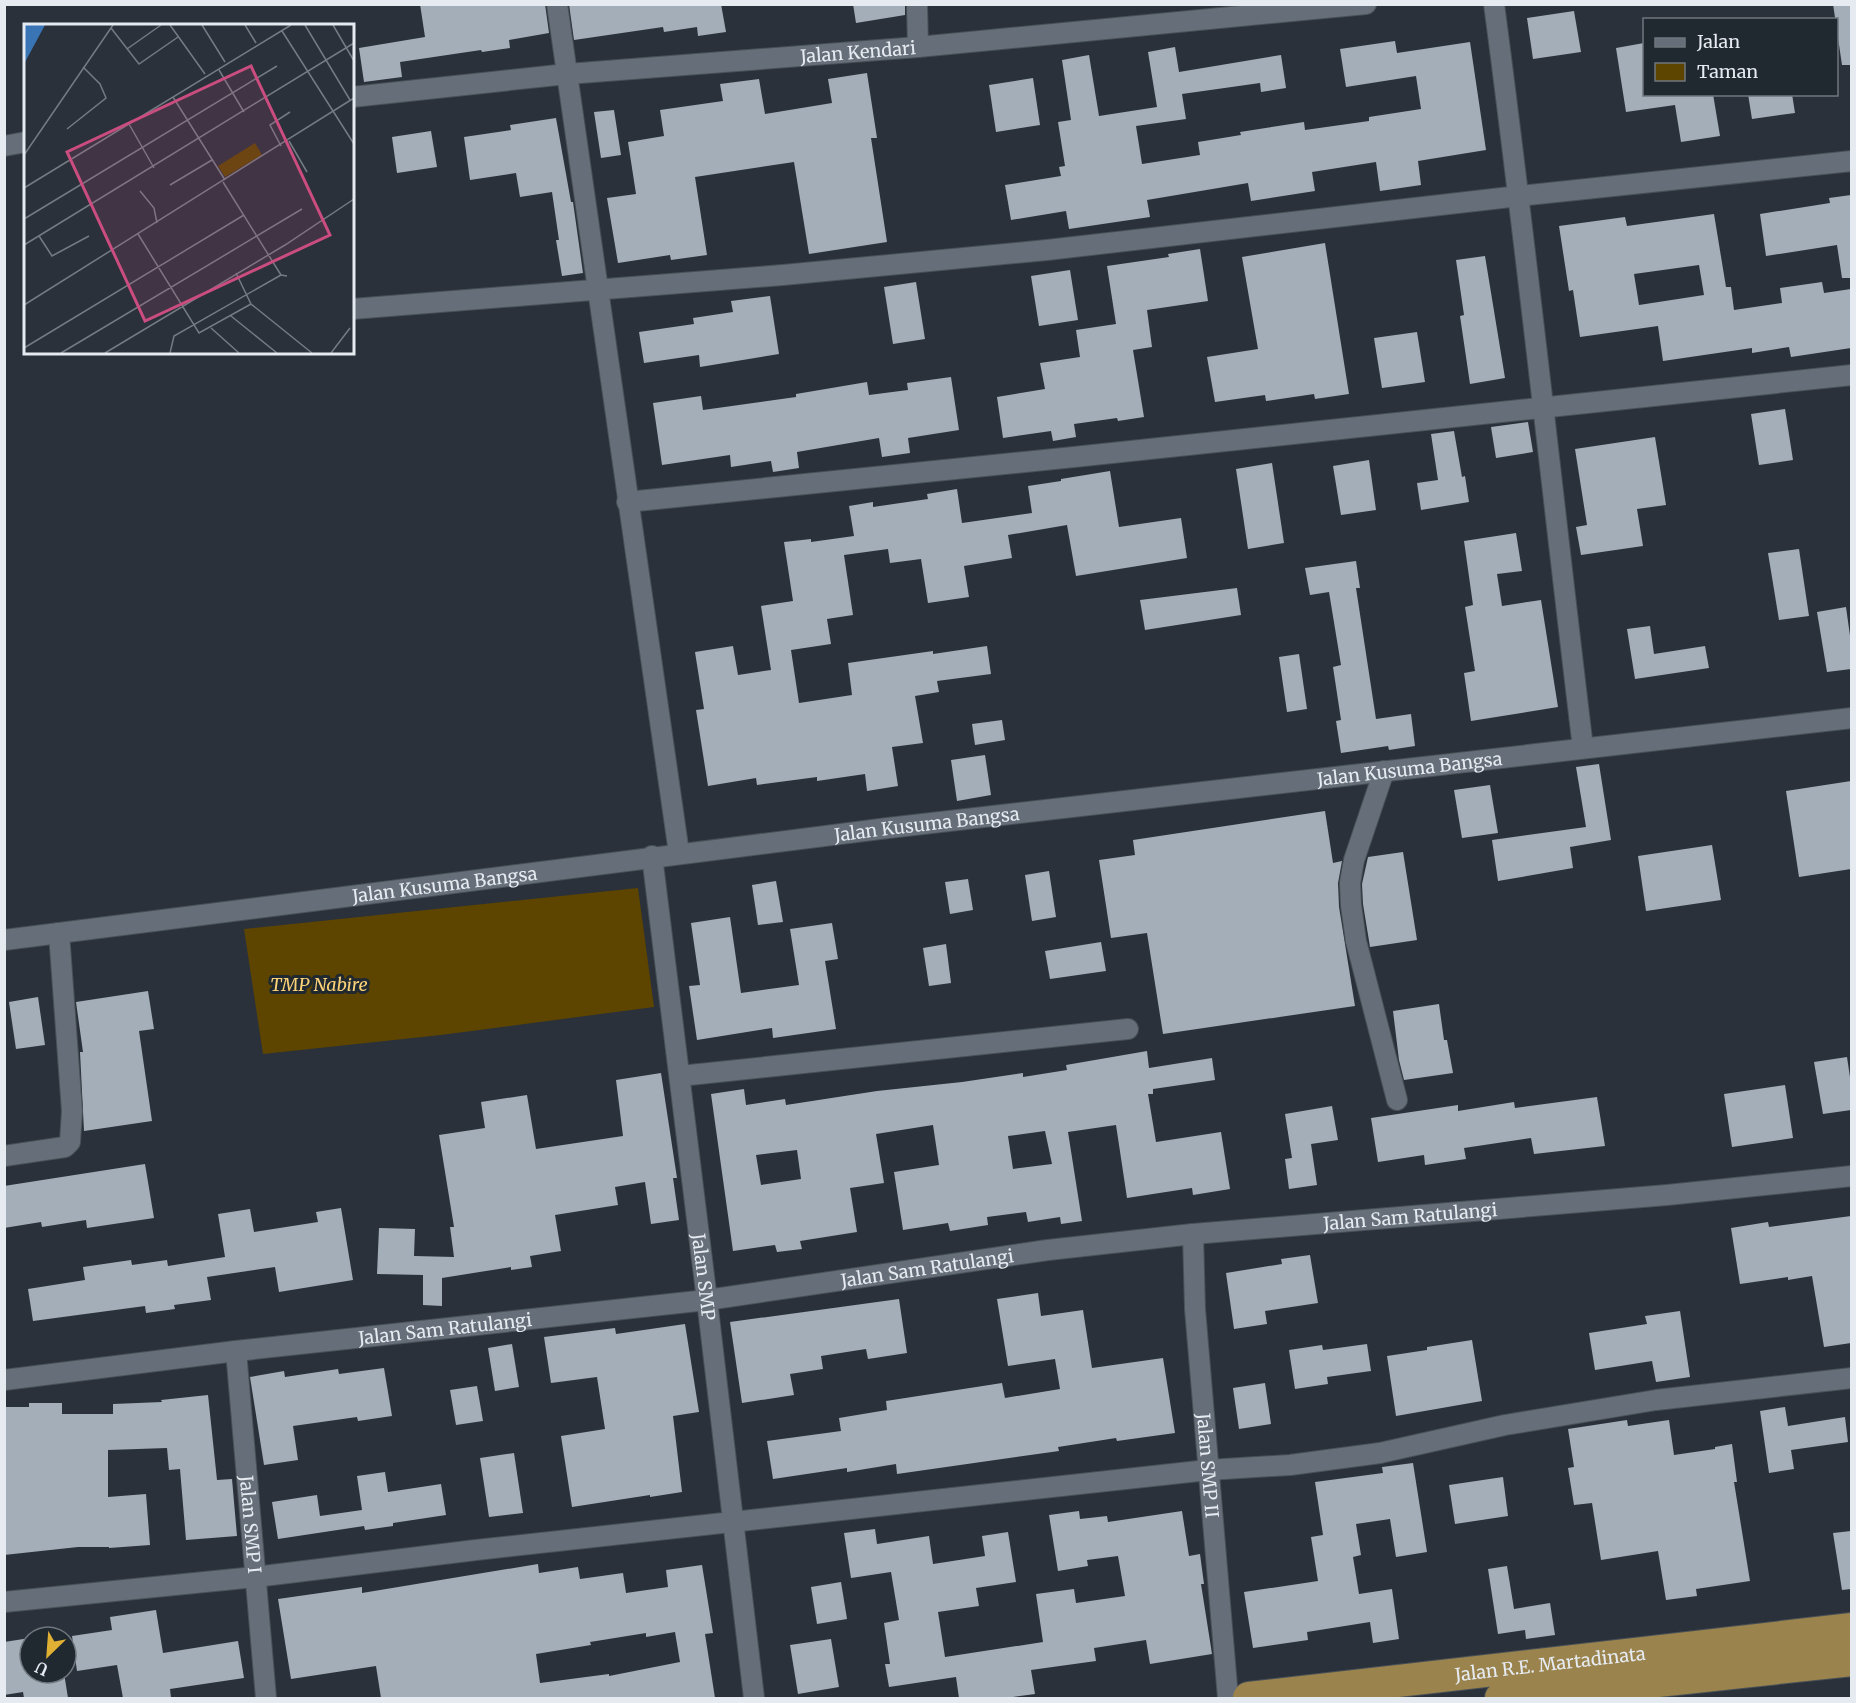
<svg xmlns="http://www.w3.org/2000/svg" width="1856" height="1703" font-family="Merriweather,serif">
	<rect width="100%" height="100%" fill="#2a313a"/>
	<path fill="#5d4500" d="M638 888 654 1007 441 1035 263 1054 244 929Z"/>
	<g fill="#a4aeb9" fill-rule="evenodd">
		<path d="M420 4H545L549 33 509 40 510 48 482 52 481 50 400 62 402 77 364 82 359 48 425 37Z"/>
		<path d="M569 4H721L726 32 698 36 697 27 664 32 663 27 574 40Z"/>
		<path d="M853 4H905V15L856 23Z"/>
		<path d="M1833 4H1851V65H1842Z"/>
		<path d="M1574 11 1581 52 1533 59 1527 18Z"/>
		<path d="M1395 41 1397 53 1470 42 1486 150 1418 161 1421 185 1380 191 1376 162 1312 172 1315 191 1251 201 1248 183 1147 200 1150 217 1069 229 1066 211 1011 220 1005 185 1061 176 1059 167 1065 166 1058 122 1071 120 1062 60 1089 55 1099 116 1157 107 1148 52 1175 47 1179 72 1281 55 1286 88 1261 92 1260 83 1182 94 1186 119 1136 126 1142 164 1200 155 1198 142 1241 135 1240 132 1304 122 1305 130 1369 121V117L1421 109 1416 76 1346 87 1340 49Z"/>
		<path d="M1644 43V94H1713L1720 136 1681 142 1675 105 1626 112 1616 48Z"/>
		<path d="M867 73 877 138H871L887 242 809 254 794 162 695 177 707 255 671 260 670 255 618 263 607 198 636 194 628 142 664 136 660 110 723 101 720 84 759 79 765 114 832 103 828 79Z"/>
		<path d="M1033 78 1040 125 996 132 989 85Z"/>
		<path d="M1748 94H1792L1795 113 1752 119Z"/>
		<path d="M614 110 621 155 601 158 594 112Z"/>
		<path d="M556 118 571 202H573L583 273 562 276 556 240H559L552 192 520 197 516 173 470 180 464 137 511 130 510 125Z"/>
		<path d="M431 131 437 167 397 173 392 137Z"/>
		<path d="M1851 195V278H1842L1837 245 1766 256 1760 214 1830 203 1829 198Z"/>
		<path d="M1714 214 1726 287H1731L1734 310 1782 303 1780 288 1822 282 1824 293 1851 289V348L1791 357 1789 347 1752 353V348L1663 361 1658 326 1580 337 1573 290 1569 291 1559 226 1625 217 1627 226ZM1699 265 1704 295 1639 305 1634 274Z"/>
		<path d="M1325 243 1349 394 1315 399 1314 394 1266 401 1265 395 1215 402 1207 357 1258 349 1242 257Z"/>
		<path d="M1200 249 1208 301 1147 310 1152 347 1133 350 1144 417 1118 421 1117 418 1074 424 1076 437 1053 441 1051 431 1003 438 997 397 1045 389 1040 363 1080 357 1076 330 1116 324 1107 266 1169 257 1168 254Z"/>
		<path d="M1485 256 1505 378 1470 384 1460 316 1464 315 1456 260Z"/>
		<path d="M1070 270 1078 320 1039 326 1031 276Z"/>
		<path d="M916 282 925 339 893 344 884 287Z"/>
		<path d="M770 296 779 354 700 367 699 355 644 363 639 332 694 324 693 318 733 312 731 301Z"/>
		<path d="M1417 332 1425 382 1382 388 1374 338Z"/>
		<path d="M951 377 959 430 908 438 910 453 882 457 879 438 797 452 799 468 773 472 771 461 731 467 730 455 662 465 653 403 701 396 703 410 796 397V394L867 382 869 395 908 390 907 383Z"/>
		<path d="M1785 409 1793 460 1759 465 1751 414Z"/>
		<path d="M1528 422 1533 452 1496 458 1491 427Z"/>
		<path d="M1454 431 1462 477 1465 476 1469 502 1421 510 1417 483 1438 480 1431 434Z"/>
		<path d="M1655 437 1666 505 1637 509 1643 546 1581 555 1576 527 1587 525 1575 449Z"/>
		<path d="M1369 460 1376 510 1341 515 1333 466Z"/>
		<path d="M1272 463 1284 543 1248 549 1236 469Z"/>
		<path d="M1110 471 1119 527 1181 518 1187 558 1076 576 1067 525 1008 535 1012 558 964 566 969 597 928 603 921 559 890 563 888 549 844 555 853 615 827 619 831 644 791 650 799 703 852 695 848 663 933 651V654L987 646 991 674 937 681 939 692 915 696 923 743 892 747 898 786 867 791 865 774 817 781V777L757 785 756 778 708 786 696 710 704 709 695 652 733 646 738 675 771 670 761 606 793 601 784 542 811 539V542L854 536 849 506 873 502V507L928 499 927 494 957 489 962 523 1032 513 1028 486 1061 481V479Z"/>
		<path d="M1516 533 1522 571 1497 574 1502 606 1541 600 1558 707 1471 721 1464 673 1475 671 1465 607 1473 605 1464 541Z"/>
		<path d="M1799 549 1809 616 1779 620 1768 553Z"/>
		<path d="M1356 561 1360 588H1356L1376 719 1411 714 1415 746 1389 750 1388 746 1341 753 1336 721 1341 720 1333 667 1341 665 1329 592 1310 595 1305 568Z"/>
		<path d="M1237 588 1241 615 1145 630 1140 600Z"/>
		<path d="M1846 607 1851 643V669L1827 672 1817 612Z"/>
		<path d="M1650 626 1654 654 1705 646 1709 668 1635 679 1627 629Z"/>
		<path d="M1299 654 1307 709 1287 712 1279 657Z"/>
		<path d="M1002 720 1005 740 975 745 972 724Z"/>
		<path d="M985 755 991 795 957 801 951 760Z"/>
		<path d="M1599 764 1611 840 1570 847 1573 868 1498 881 1492 840 1586 827 1576 767Z"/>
		<path d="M1851 781V869L1799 877 1786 791Z"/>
		<path d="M1490 785 1498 833 1462 838 1454 790Z"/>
		<path d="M1325 811 1333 863 1342 861 1338 883 1339 907 1355 1006 1163 1034 1147 933 1111 938 1099 860 1135 855 1133 840Z"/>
		<path d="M1712 845 1721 900 1646 911 1638 856Z"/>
		<path d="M1403 852 1417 940 1370 947 1363 904 1362 884 1368 857Z"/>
		<path d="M1049 871 1056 917 1032 921 1025 875Z"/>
		<path d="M968 879 973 910 950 914 945 882Z"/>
		<path d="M776 881 783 922 758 925 752 885Z"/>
		<path d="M730 917 741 993 799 985 790 929 832 923 838 959 825 961 836 1029 773 1038 772 1028 697 1040 689 986 700 985 691 923Z"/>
		<path d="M1101 942 1106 971 1050 979 1045 951Z"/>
		<path d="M946 944 951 983 929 986 923 948Z"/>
		<path d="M148 991 154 1029 139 1031 152 1121 84 1131 80 1052H83L76 1002Z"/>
		<path d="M38 997 45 1045 16 1049 9 1002Z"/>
		<path d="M1439 1004 1444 1040H1447L1453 1073 1404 1080 1399 1060 1393 1011Z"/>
		<path d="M1147 1051 1149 1068 1212 1058 1215 1080 1153 1089V1094H1148L1156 1142 1221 1132 1230 1189 1193 1195 1192 1188 1127 1198 1116 1125 1068 1132 1082 1221 1061 1224 1060 1217 1028 1222 1026 1212 987 1217 988 1225 950 1231 948 1223 903 1230 894 1172 939 1165 933 1125 876 1134 884 1183 850 1188 857 1232 800 1241 802 1249 777 1252 775 1245 733 1251 711 1094 744 1089 746 1105 785 1099 786 1105 877 1091 962 1082 1023 1073V1077L1067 1070 1066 1065ZM1045 1131 1052 1164 1013 1169 1008 1136ZM797 1150 801 1179 761 1185 756 1155Z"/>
		<path d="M1847 1057 1851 1084V1110L1823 1114 1814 1062Z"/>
		<path d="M661 1073 677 1178H673L679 1220 651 1224 645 1182 615 1187 618 1205 555 1215 561 1251 530 1256 532 1267 511 1270V1267L442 1278V1306L423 1305V1275L377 1274 379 1228 415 1229 414 1256 454 1257 450 1227H454L439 1135 485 1128 481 1102 527 1095 536 1149 623 1136 616 1080Z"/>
		<path d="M1785 1085 1793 1138 1732 1147 1724 1094Z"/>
		<path d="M1597 1097 1605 1146 1534 1154 1531 1138 1464 1148 1466 1159 1425 1165 1424 1155 1378 1162 1371 1118 1458 1105V1111L1514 1102 1515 1108Z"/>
		<path d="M1332 1106 1338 1140 1311 1144 1317 1185 1289 1189 1285 1159 1292 1158 1285 1114Z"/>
		<path d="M145 1164 154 1218 87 1228 86 1220 42 1227 41 1222 4 1228V1186Z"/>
		<path d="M341 1208 353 1280 279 1292 275 1267 207 1277 211 1300 174 1305 175 1309 146 1313 145 1306 33 1321 28 1289 85 1280 83 1267 131 1260 132 1265 167 1260 168 1266 225 1257 218 1214 250 1209 254 1232 318 1222 316 1212Z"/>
		<path d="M1851 1216V1343L1824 1347 1812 1276 1788 1280V1277L1740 1284 1731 1228 1768 1222 1769 1227Z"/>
		<path d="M1310 1255 1318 1303 1265 1311 1267 1324 1234 1329 1226 1273 1282 1264 1281 1259Z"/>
		<path d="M1038 1293 1041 1316 1083 1310 1092 1368 1163 1358 1175 1433 1117 1441 1116 1438 1058 1447 1059 1451 897 1474 896 1464 847 1472V1468L773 1479 767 1441 841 1431 839 1418 887 1410 886 1401 1002 1383 1005 1398 1060 1389 1055 1359 1008 1366 997 1299Z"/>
		<path d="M899 1299 907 1353 868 1359 866 1349 821 1356 823 1369 790 1374 794 1395 742 1403 730 1322Z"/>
		<path d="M1680 1311 1690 1377 1656 1382 1652 1361 1595 1370 1589 1333 1647 1324 1645 1316Z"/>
		<path d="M685 1324 699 1412 673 1416 682 1492 650 1497V1495L572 1507 561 1436 605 1429 597 1377 551 1383 544 1337 615 1328 616 1334Z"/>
		<path d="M1472 1340 1482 1401 1396 1416 1387 1356 1427 1350V1347Z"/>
		<path d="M512 1344 519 1387 495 1391 488 1348Z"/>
		<path d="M1367 1344 1371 1371 1327 1377 1328 1384 1295 1389 1289 1350 1322 1345 1323 1350Z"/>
		<path d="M384 1368 392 1416 358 1421 357 1417 293 1426 298 1460 264 1465 250 1377 284 1371 285 1377 338 1369 339 1374Z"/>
		<path d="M1265 1383 1271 1424 1239 1429 1233 1388Z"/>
		<path d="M477 1386 483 1421 456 1425 450 1390Z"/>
		<path d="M208 1395 217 1480 232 1479 237 1536 186 1540 180 1469 169 1470 167 1448 108 1450V1497L146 1494 150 1545 109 1548V1547H78L4 1555V1407H29V1403H62V1414H113V1404L162 1402 161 1400Z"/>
		<path d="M1785 1407 1788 1426 1845 1417 1848 1442 1791 1450 1794 1469 1769 1473 1760 1411Z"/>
		<path d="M1627 1420 1628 1426 1669 1420 1674 1455 1715 1449V1447L1732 1444 1737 1482H1734L1750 1581 1696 1589 1697 1596 1666 1600 1658 1551 1601 1560 1592 1503 1574 1505 1568 1468 1574 1467 1568 1429Z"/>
		<path d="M514 1453 523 1513 489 1517 480 1458Z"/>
		<path d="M1413 1463 1427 1552 1396 1557 1390 1519 1356 1524 1361 1555 1353 1557 1359 1594 1392 1589 1399 1639 1373 1643 1370 1622 1307 1632 1308 1640 1253 1648 1244 1592 1318 1581 1311 1537 1323 1535 1315 1482 1383 1473 1382 1467Z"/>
		<path d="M385 1472 388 1492 441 1484 446 1515 393 1523V1526L365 1530 364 1526 278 1539 272 1502 317 1495 320 1516 362 1510 357 1476Z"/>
		<path d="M1503 1477 1508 1516 1455 1524 1449 1485Z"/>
		<path d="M1079 1511 1080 1519 1107 1516 1108 1522 1182 1511 1189 1556 1200 1554 1204 1584H1201L1212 1654 1150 1664 1146 1640 1094 1648 1096 1661 1031 1670 1035 1694 1006 1698H959L956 1677 889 1687 885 1664H890L884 1623 899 1620 891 1572 851 1578 844 1533 875 1529 877 1544 929 1536 933 1564 985 1556 982 1536 1008 1532 1016 1582 976 1588 979 1606 938 1612 945 1657 1043 1642 1036 1594 1074 1589 1076 1603 1125 1596 1118 1556 1087 1560 1088 1566 1058 1571 1049 1515Z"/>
		<path d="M1851 1531V1589L1842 1590 1833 1533Z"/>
		<path d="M538 1564 539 1573 578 1567 580 1579 623 1573 626 1593 668 1587 666 1570 702 1565 713 1633 705 1634 715 1698H381L376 1666 291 1679 278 1599 362 1587V1593ZM675 1632 680 1662 609 1676V1674L540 1683 536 1654 591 1645 590 1642 646 1633V1637Z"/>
		<path d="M1507 1566 1514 1609 1550 1603 1555 1635 1526 1639 1525 1630 1498 1634 1488 1569Z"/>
		<path d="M841 1582 847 1619 817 1624 811 1587Z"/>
		<path d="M156 1610 163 1653 238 1641 244 1678 170 1689 171 1698H123L117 1665 77 1671 72 1636 112 1630 110 1617Z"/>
		<path d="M30 1638V1673H64L68 1698H24L23 1692 4 1695V1642Z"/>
		<path d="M831 1639 839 1687 798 1694 790 1645Z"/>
	</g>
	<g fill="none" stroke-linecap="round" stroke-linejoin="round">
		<defs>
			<g id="minor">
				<path d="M557 4 679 853"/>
				<path d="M917 4 918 47"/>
				<path d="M1494 4C1527 252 1553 500 1583 748"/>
				<path id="s1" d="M352 97 567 74 918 47 1366 4"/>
				<path d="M4 146 26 142"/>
				<path d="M352 309 783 275 1047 250 1519 196 1852 161"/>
				<path d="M627 502 1074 457 1852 375"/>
				<path d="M1384 771 1354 860 1350 883 1351 905 1356 941 1397 1100"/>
				<path id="s2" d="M652 856 707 1300 754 1698"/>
				<path id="s3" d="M4 940 888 828 1852 718"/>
				<path d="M680 1076 1128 1029"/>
				<path d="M4 1156 65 1147 70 1142 72 1111 59 933"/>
				<path id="s4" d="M1193 1234 1195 1309 1228 1698"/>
				<path id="s5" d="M236 1351 266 1698"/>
				<path id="s6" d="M4 1380 236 1351 707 1300 1048 1250 1193 1234 1667 1195 1852 1176"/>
				<path d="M4 1602 255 1577 476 1550 1208 1470 1290 1465 1380 1453 1505 1425 1656 1400 1852 1378"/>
			</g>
			<g id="trunk">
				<path id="s7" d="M1249 1698 1852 1629"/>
				<path d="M1501 1698 1852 1660"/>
			</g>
		</defs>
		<use href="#minor" stroke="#495057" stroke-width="22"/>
		<use href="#trunk" stroke="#495057" stroke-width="34"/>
		<use href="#minor" stroke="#666f79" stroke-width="20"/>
		<use href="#trunk" stroke="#9a834c" stroke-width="32"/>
	</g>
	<g text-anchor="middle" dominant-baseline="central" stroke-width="6" stroke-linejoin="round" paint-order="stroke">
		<g font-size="18" fill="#e6ebf1" stroke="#202830">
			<text stroke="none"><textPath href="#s1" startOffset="508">Jalan Kendari</textPath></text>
			<text stroke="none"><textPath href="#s3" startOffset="1416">Jalan Kusuma Bangsa</textPath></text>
			<text stroke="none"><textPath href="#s3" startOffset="930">Jalan Kusuma Bangsa</textPath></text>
			<text stroke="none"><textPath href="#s3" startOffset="444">Jalan Kusuma Bangsa</textPath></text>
			<text stroke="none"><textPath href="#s6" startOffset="1416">Jalan Sam Ratulangi</textPath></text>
			<text stroke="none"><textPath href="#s6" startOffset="930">Jalan Sam Ratulangi</textPath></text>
			<text stroke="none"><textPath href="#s2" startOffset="424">Jalan SMP</textPath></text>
			<text stroke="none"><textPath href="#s6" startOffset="444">Jalan Sam Ratulangi</textPath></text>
			<text stroke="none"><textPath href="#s4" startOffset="232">Jalan SMP II</textPath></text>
			<text stroke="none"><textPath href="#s5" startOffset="174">Jalan SMP I</textPath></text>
			<text stroke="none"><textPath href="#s7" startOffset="303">Jalan R.E. Martadinata</textPath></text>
		</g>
		<g font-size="18" font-style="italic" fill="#fbd277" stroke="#202830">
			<text x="319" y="984">TMP Nabire</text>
		</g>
	</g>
	<g transform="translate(24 24)">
		<rect width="330" height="330" fill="#2a313a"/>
		<path d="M231 119 238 131 201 153 194 142Z" fill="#5d4500"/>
		<path d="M0 1H21L0 40Z" fill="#3975b5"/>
		<path fill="none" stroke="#757b83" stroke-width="1.5" d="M146 1 181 50M178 1 201 38M221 1 232 19M281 1 326 76M309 1 330 37M87 4 115 40 154 13M258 7 330 120M103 25 137 1M195 46 220 88M149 73 201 156M105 100 130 144M43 105 82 74 76 60 59 43M265 117 283 148M257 122 246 101 266 88M0 131 89 1M199 158 257 251 263 252M146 161 188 136M0 164 267 1M116 167 130 184 133 199M0 195 253 42M114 210 175 309 227 280M15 212 28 232 65 212M0 221 330 19M212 249 227 280 288 329M0 281 330 74M207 292 253 329M187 304 215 329M0 324 220 191M37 329 278 185M81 329 261 221 330 175M146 329 150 312 257 251M307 329 326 304"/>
		<path fill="#cb4d80" fill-opacity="0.15" stroke="#cb4d80" stroke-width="3" d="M227 42 306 211 121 297 43 128Z"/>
		<rect width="330" height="330" fill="none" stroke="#e6ebf1" stroke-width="3"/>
	</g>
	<rect width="1856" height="1703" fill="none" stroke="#e6ebf1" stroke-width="12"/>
	<rect x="1643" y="18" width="195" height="78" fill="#202830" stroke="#6f767d" stroke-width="1.5"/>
	<rect x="1655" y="38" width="30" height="9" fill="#666f79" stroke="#6f767d" stroke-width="1.5"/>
	<text x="1697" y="48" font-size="18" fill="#e6ebf1">Jalan</text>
	<rect x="1655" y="63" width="30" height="18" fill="#5d4500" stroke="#6f767d" stroke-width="1.5"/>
	<text x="1697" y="78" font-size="18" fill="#e6ebf1">Taman</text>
	<g transform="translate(48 1655) rotate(205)"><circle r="28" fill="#202830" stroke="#6f767d" stroke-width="1.5"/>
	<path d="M0-4.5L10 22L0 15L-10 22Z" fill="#e0b034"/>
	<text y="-9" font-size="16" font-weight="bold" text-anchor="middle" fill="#e6ebf1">U</text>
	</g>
</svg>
